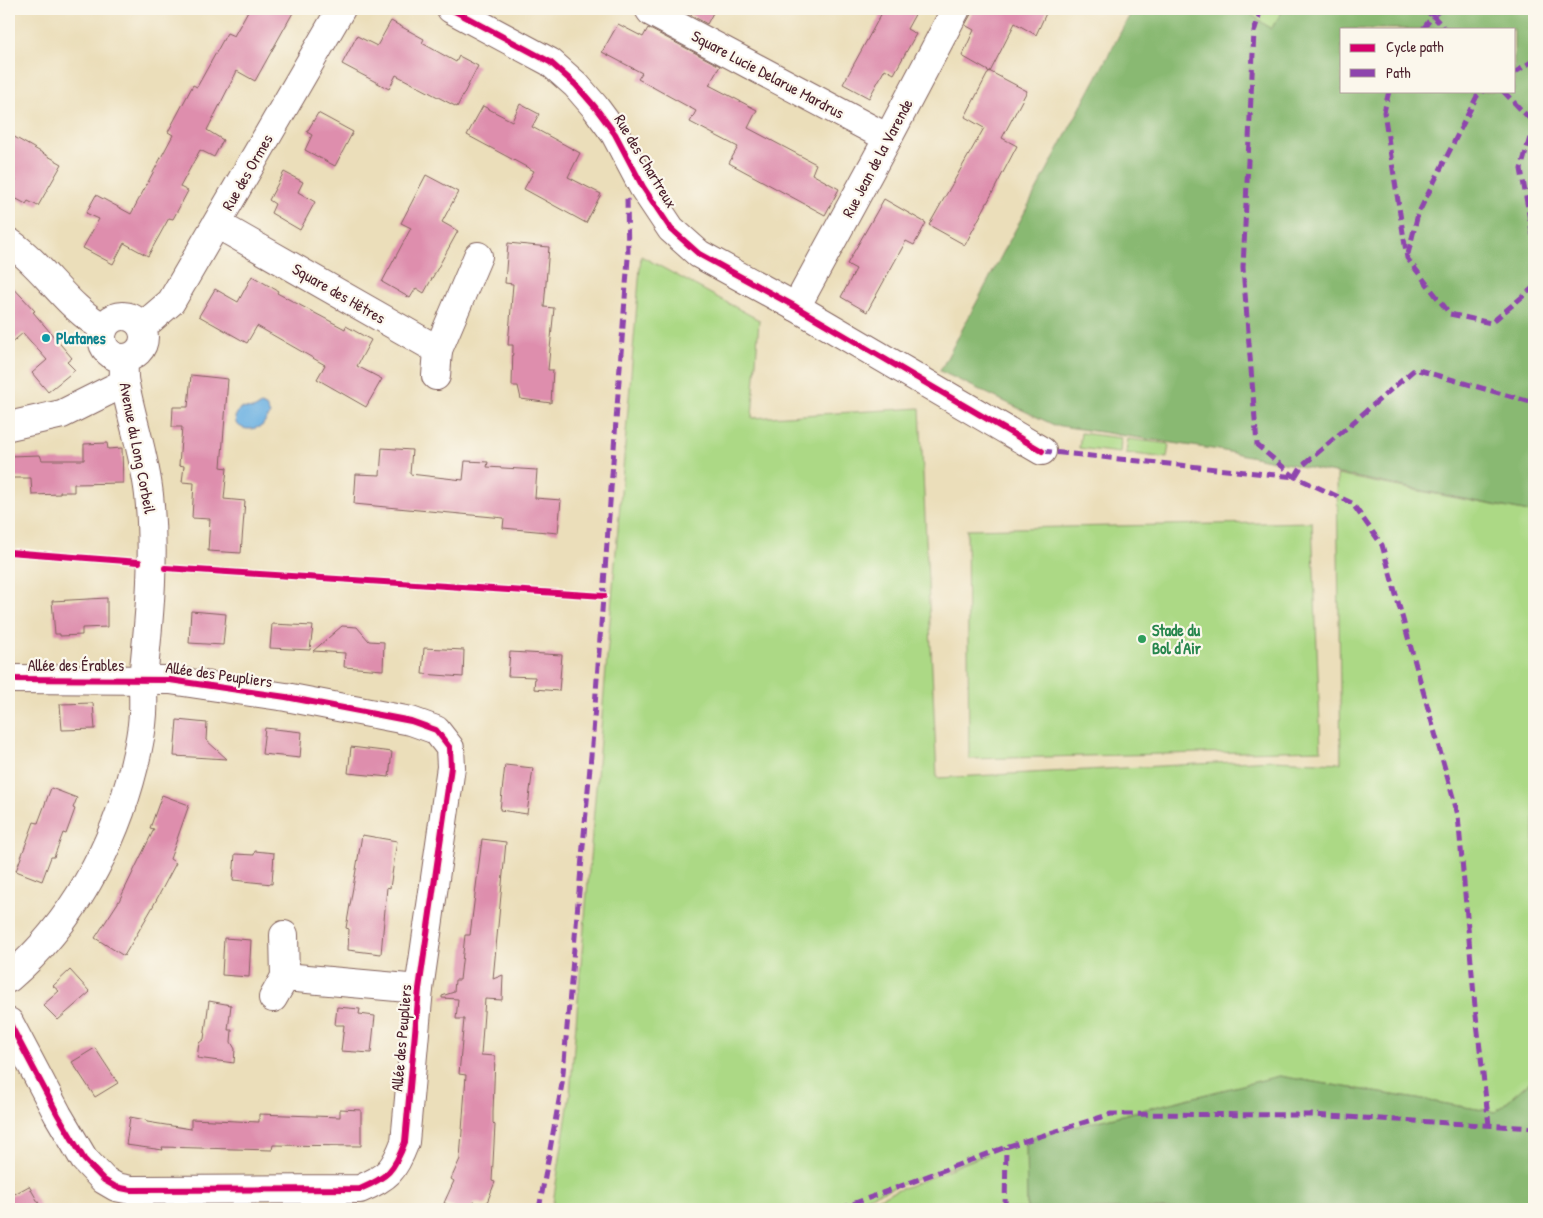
<svg xmlns="http://www.w3.org/2000/svg" width="1543" height="1218" font-family="'Patrick Hand',sans-serif">
	<rect width="100%" height="100%" fill="#fbf7ec"/>
	<filter id="ink" filterUnits="userSpaceOnUse"><feTurbulence type="fractalNoise" baseFrequency=".02" numOctaves="2"/><feDisplacementMap in="SourceGraphic" scale="10" xChannelSelector="R" yChannelSelector="G"/><feConvolveMatrix kernelMatrix="1 2 1 2 8 2 1 2 1" color-interpolation-filters="sRGB"/></filter>
	<filter id="wash" filterUnits="userSpaceOnUse"><feTurbulence type="fractalNoise" baseFrequency=".0096" numOctaves="4" result="noise"/><feDisplacementMap in="SourceGraphic" scale="20" xChannelSelector="R" yChannelSelector="G"/><feGaussianBlur stdDeviation="1.12" result="paint"/><feColorMatrix in="noise" values="0 0 0 0 0 0 0 0 0 0 0 0 0 0 0 0 0 1.4 0 .05"/><feComposite in="paint" operator="in"/></filter>
	<g filter="url(#wash)">
		<rect width="100%" height="100%" fill="#ebdeba"/>
		<g fill="#acd985" stroke="#7b7c58">
			<path d="M1244 9H1284L1271 29Z"/>
			<path d="M641 256 759 320 752 418 920 408 937 778 1272 760 1341 763 1337 475 1534 513V1078L1495 1112 1279 1076 1026 1139 1027 1209H852L987 1154 834 1209H552L570 1094Z"/>
			<path d="M1081 433 1121 438 1120 453 1079 448Z"/>
			<path d="M1128 439 1169 444 1167 458 1126 453Z"/>
			<path d="M1312 522 1321 750 969 759 967 529Z"/>
		</g>
		<g fill="#89b972" stroke="#6a6c4e" fill-rule="evenodd">
			<path d="M1133 9H1244L1271 29 1284 9H1534V513L1219 450 1054 425 940 371ZM1342 29H1514V91H1342Z"/>
			<path d="M1279 1076 1495 1112 1534 1078V1209H1027L1026 1139Z"/>
		</g>
		<path fill="#6cb1e2" stroke="#5b6886" d="M261 405 266 406 270 414 262 426C252 430 243 431 236 423L235 417 240 408 253 409Z"/>
		<g id="blocks">
			<g fill="#de8ead">
				<path d="M249 9H295L255 81 237 71 207 130 223 140 214 157 200 150 180 187 188 191 173 219 169 218 148 256 124 243 113 264 83 248 99 219 86 213 96 195 131 214 173 135 168 132 193 85 197 87 227 33 234 36Z"/>
				<path d="M680 9H715L707 24Z"/>
				<path d="M884 9H918L907 29 916 34 894 74 885 69 869 98 843 84Z"/>
				<path d="M974 9H1048L1036 35 1015 23 990 72 962 56 974 30 965 25Z"/>
				<path d="M391 21 424 39 422 43 456 62 459 56 478 66 457 107 396 75 389 89 342 64 357 36 377 46Z"/>
				<path d="M618 24 643 37 648 28 720 66 709 85 757 110 748 128 816 164 812 174 839 189 825 215 729 163 738 147 690 122 696 111 638 79 642 73 602 52Z"/>
				<path d="M989 71 1027 91 1002 138 1017 146 965 245 929 225 984 128 965 117Z"/>
				<path d="M520 104 539 114 532 127 580 153 568 177 601 194 586 223 524 189 534 171 467 135 483 106 512 121Z"/>
				<path d="M318 113 353 132 335 166 305 150 312 135 307 132Z"/>
				<path d="M9 134 62 164 38 206 28 201 26 204 9 195 16 180 9 176Z"/>
				<path d="M284 172 303 182 298 192 315 202 300 230 271 213 275 204 269 200Z"/>
				<path d="M426 175 458 192 442 222 458 231 424 293 416 288 410 298 382 282 411 228 401 223Z"/>
				<path d="M884 199 926 223 914 245 906 241 867 312 841 297 856 269 847 264Z"/>
				<path d="M508 243 549 247 544 307 554 308 548 370H553L551 403 521 399 518 386H512L513 345H508L513 284 505 283Z"/>
				<path d="M252 276 278 291 277 293 345 329 346 326 371 340 357 366 382 379 366 407 317 379 325 365 257 326 247 343 199 316 215 289 238 302Z"/>
				<path d="M9 283 35 311 33 312 72 358 67 362 75 370 48 392 32 373 47 360 23 333 9 345Z"/>
				<path d="M191 375 228 379 221 467 227 468 224 499 245 501 241 553 208 551 210 519 192 518 194 483 182 482 184 466 179 465 182 427H172L173 407H188Z"/>
				<path d="M107 443 108 449 122 448 123 483 74 484V492H60V494L32 495 31 478H9V456L40 455 42 460H84V444Z"/>
				<path d="M382 448 412 450 410 474 463 480 465 461 488 462 487 467 537 470 535 498 561 500 558 533 503 528 504 518 354 504 356 474 380 475Z"/>
				<path d="M107 598V627L82 628V635L60 636V634H55L52 601Z"/>
				<path d="M191 611 226 614 223 645 189 643Z"/>
				<path d="M272 624 313 626 310 650 270 648Z"/>
				<path d="M342 626 357 627 369 641 384 642 383 670 344 667 345 653 313 651Z"/>
				<path d="M424 648 464 650 463 677 422 674Z"/>
				<path d="M510 652 562 655 559 691 534 689 535 677 508 676Z"/>
				<path d="M93 703 95 729 62 730 60 704Z"/>
				<path d="M177 720 207 723 206 740 227 759 174 756Z"/>
				<path d="M265 728 302 732 300 758 262 754Z"/>
				<path d="M351 747 392 752 389 777 348 773Z"/>
				<path d="M505 765 533 768 527 814 500 810Z"/>
				<path d="M51 788 77 798 73 808 75 809 66 834 63 833 54 857H51L42 881 16 871 34 822 38 823Z"/>
				<path d="M162 795 189 805 170 859 176 863 151 910 124 956 95 938 119 901 154 829 150 828Z"/>
				<path d="M362 835 397 841 390 888 387 887 381 954 348 950 349 929 346 928Z"/>
				<path d="M482 839 506 842 493 979 503 975 502 1000 485 999 481 1055 495 1056 493 1112V1123L495 1125 492 1181 495 1182 486 1205 474 1202 471 1209H458L444 1203 454 1181 451 1179 460 1159 466 1075 459 1074 464 1019H456L458 999 442 998V996L454 992 455 980H460L465 935H470Z"/>
				<path d="M255 851 274 853 272 884 233 880 235 854 254 855Z"/>
				<path d="M224 938 251 940 249 977 222 975Z"/>
				<path d="M70 970 90 992 58 1020 43 1005 59 991 53 986Z"/>
				<path d="M209 1001 231 1005 228 1030H232L231 1042 235 1049 234 1063 197 1058 199 1043 204 1039Z"/>
				<path d="M337 1007 360 1009 359 1014 375 1016 371 1053 341 1051 344 1025H335Z"/>
				<path d="M95 1048 118 1083 95 1097 72 1062Z"/>
				<path d="M340 1109 361 1110V1146L273 1145 272 1150 162 1147 163 1150 126 1145 130 1117 146 1120 147 1122 191 1129V1119L259 1122V1114L340 1117Z"/>
				<path d="M29 1186 42 1209H9V1197Z"/>
			</g>
		</g>
	</g>
	<g filter="url(#ink)">
		<use href="#blocks" fill-opacity="0" stroke="#82625d" stroke-width="1"/>
		<g fill="none" stroke-linecap="round" stroke-linejoin="round">
			<defs>
				<g id="street">
					<path d="M451 9 550 62 576 85 595 107 615 134 643 187 671 229 699 254 796 307 1042 451"/>
					<path d="M649 9 651 12 888 138"/>
					<path d="M217 224 438 350 436 376"/>
					<path d="M9 242C44 266 66 307 104 328"/>
					<path d="M796 307 888 138 956 9"/>
					<circle cx="123" cy="337" r="21"/>
					<path d="M141 326 150 320 171 302 341 9"/>
					<path d="M438 350 478 256"/>
					<path d="M9 426 62 414 124 383"/>
					<path d="M9 679 170 680 286 697 411 721 436 730 450 748 451 767 419 989 405 1142C394 1171 388 1177 360 1189L131 1190 116 1187 104 1180 84 1159 58 1115 9 1022"/>
					<path d="M284 935 285 977"/>
					<path d="M9 978C72 924 114 847 134 766 138 750 142 732 143 714 144 699 142 684 144 669 150 611 155 553 149 495 145 457 132 421 125 384 123 376 124 367 124 358"/>
					<path d="M273 998 285 977 419 989"/>
				</g>
			</defs>
			<use href="#street" stroke="#82625d" stroke-width="30"/>
			<use href="#street" stroke="#fff" stroke-width="28"/>
			<g stroke="#8e44ad" stroke-width="5" stroke-dasharray="10 5" stroke-linecap="butt">
				<path d="M1261 9 1254 32 1243 268 1257 445 1295 477 1352 503 1382 545 1458 815 1475 1007 1489 1125"/>
				<path d="M1423 9 1433 16 1441 9"/>
				<path d="M1423 29 1433 16 1445 29"/>
				<path d="M1514 73 1534 60"/>
				<path d="M1389 91 1384 112 1407 258 1450 314 1491 323 1534 287"/>
				<path d="M1503 91 1534 123 1521 169 1534 242"/>
				<path d="M1408 254 1418 214 1477 96 1484 91"/>
				<path d="M1042 451 1295 477 1301 467 1415 369 1534 403"/>
				<path d="M539 1209 562 1084 593 733 628 258 627 198"/>
				<path d="M839 1209 1006 1147 1111 1114 1312 1115 1534 1128"/>
				<path d="M1005 1209 1006 1147"/>
			</g>
			<defs>
				<g id="cycleway">
					<path d="M451 9 550 62 576 85 595 107 615 134 643 187 671 229 699 254 796 307 1042 451"/>
					<path d="M9 552 139 562"/>
					<path d="M165 568 604 596"/>
					<path d="M9 679 170 680 286 697 411 721 436 730 450 748 451 767 419 989 405 1142C394 1171 388 1177 360 1189L131 1190 116 1187 104 1180 84 1159 58 1115 9 1022"/>
				</g>
			</defs>
			<use href="#cycleway" stroke="#fbf7ec" stroke-width="9"/>
			<use href="#cycleway" stroke="#d6006c" stroke-width="6"/>
		</g>
	</g>
	<circle fill="#0f9aa8" stroke="#fbf7ec" stroke-width="2" cx="46" cy="338" r="5"/>
	<circle fill="#2e9e5b" stroke="#fbf7ec" stroke-width="2" cx="1142" cy="639" r="5"/>
	<g text-anchor="middle" dominant-baseline="central" stroke-width="4.5" stroke-linejoin="round" paint-order="stroke">
		<g font-size="16" fill="#4a1f2b" stroke="#fbf7ec">
			<text transform="translate(768 74) rotate(28)">Square Lucie Delarue Mardrus</text>
			<text transform="translate(877 158) rotate(-62)">Rue Jean de la Varende</text>
			<text transform="translate(646 161) rotate(59)">Rue des Chartreux</text>
			<text transform="translate(247 172) rotate(-60)">Rue des Ormes</text>
			<text transform="translate(339 293) rotate(30)">Square des Hêtres</text>
			<text transform="translate(138 448) rotate(79)">Avenue du Long Corbeil</text>
			<text x="76" y="665">Allée des Érables</text>
			<text transform="translate(219 674) rotate(8)">Allée des Peupliers</text>
			<text transform="translate(401 1038) rotate(-85)">Allée des Peupliers</text>
		</g>
		<g font-size="16" font-weight="bold" fill="#0d838f" stroke="#fbf7ec" text-anchor="start">
			<text x="56" y="338">Platanes</text>
		</g>
		<g font-size="16" font-weight="bold" fill="#27864d" stroke="#fbf7ec" text-anchor="start">
			<text x="1152" y="630">Stade du<tspan x="1152" dy="18">Bol d'Air</tspan></text>
		</g>
	</g>
	<rect width="1543" height="1218" fill="none" stroke="#fbf7ec" stroke-width="30"/>
	<rect x="1340" y="28" width="175" height="65" fill="#fbf7ec" stroke="#b4a19f"/>
	<rect x="1350" y="44" width="25" height="8" fill="#d6006c" stroke="#b4a19f"/>
	<text x="1386" y="52" font-size="15" fill="#4a1f2b">Cycle path</text>
	<rect x="1350" y="69" width="25" height="8" fill="#8e44ad" stroke="#b4a19f"/>
	<text x="1386" y="78" font-size="15" fill="#4a1f2b">Path</text>
</svg>
